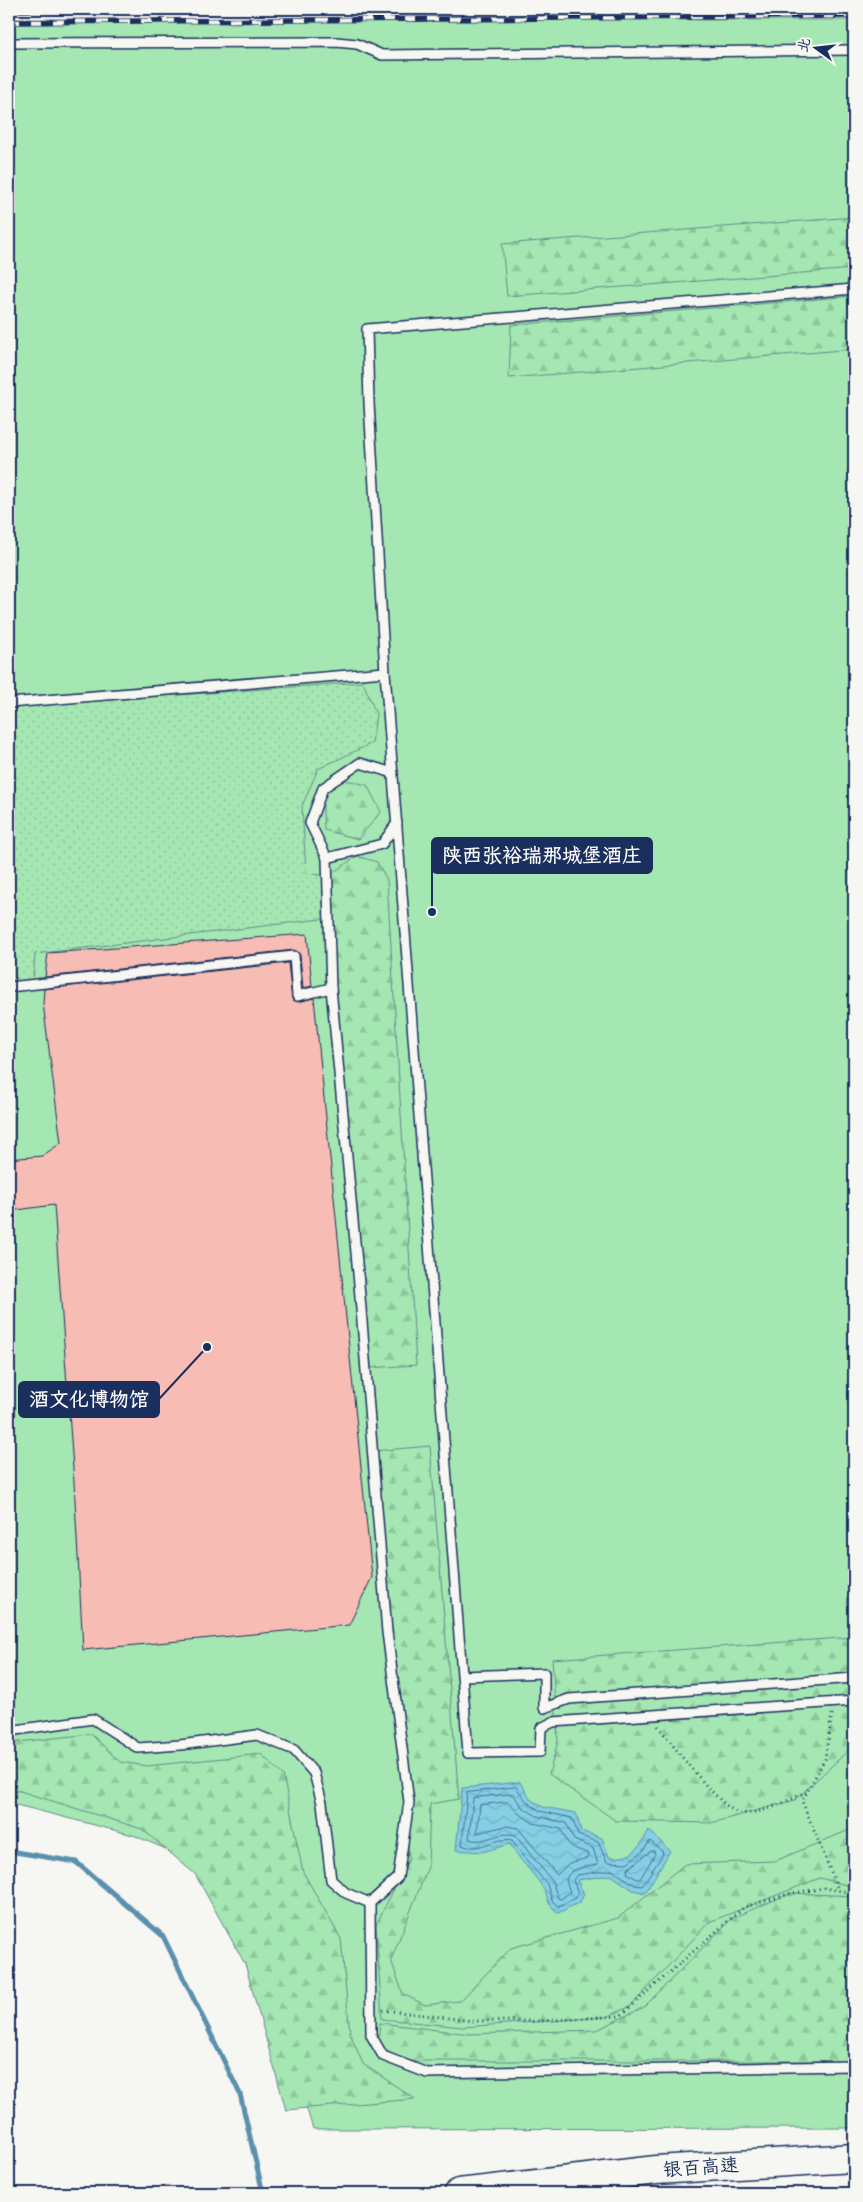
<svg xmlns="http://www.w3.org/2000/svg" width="863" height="2202" viewBox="0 0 863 2202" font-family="Itim,'LXGW WenKai TC',sans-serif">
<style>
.green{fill:#a4e7b2;stroke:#608b88}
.forest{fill:url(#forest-firs);stroke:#608b88}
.garden{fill:url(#garden-dots);stroke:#608b88}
.water{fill:url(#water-waves);stroke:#5a8fae}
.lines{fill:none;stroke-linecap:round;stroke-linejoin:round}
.shore{stroke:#456f94;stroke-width:1}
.stream{stroke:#5a8fae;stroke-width:5}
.building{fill:#f7bcb4;stroke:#1b2f5e}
.service-casing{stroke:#1b2f5e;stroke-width:12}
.motorway-casing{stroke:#1b2f5e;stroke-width:31}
.path{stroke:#1b2f5e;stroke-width:3;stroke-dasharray:1 4;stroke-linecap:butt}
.service{stroke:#f6f6f2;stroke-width:9}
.motorway{stroke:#f6f6f2;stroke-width:28}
.rail-casing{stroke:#1b2f5e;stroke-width:5.5}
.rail{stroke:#f6f6f2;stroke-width:4;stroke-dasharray:11;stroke-linecap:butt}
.labels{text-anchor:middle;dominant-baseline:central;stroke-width:5;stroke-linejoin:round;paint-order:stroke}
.street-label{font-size:19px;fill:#1b2f5e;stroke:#f6f6f2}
.leader{fill:none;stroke:#1b2f5e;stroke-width:2}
.callout-dot{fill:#1b2f5e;stroke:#f6f6f2;stroke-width:2}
.callout{fill:#1b2f5e;stroke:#1b2f5e;stroke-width:2}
.callout-label{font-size:20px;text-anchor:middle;font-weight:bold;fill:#fff}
</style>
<defs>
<pattern id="forest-firs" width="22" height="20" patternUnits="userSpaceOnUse" patternTransform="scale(1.25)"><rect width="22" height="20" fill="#a4e7b2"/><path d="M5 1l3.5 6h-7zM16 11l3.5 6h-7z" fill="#8dc69c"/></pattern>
<pattern id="garden-dots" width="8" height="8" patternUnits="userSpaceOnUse" patternTransform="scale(1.25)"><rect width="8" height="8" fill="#a4e7b2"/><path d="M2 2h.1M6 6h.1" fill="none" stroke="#8dc69c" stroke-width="1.8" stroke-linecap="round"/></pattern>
<pattern id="water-waves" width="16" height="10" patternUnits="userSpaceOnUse" patternTransform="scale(1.25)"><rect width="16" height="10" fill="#84cfe4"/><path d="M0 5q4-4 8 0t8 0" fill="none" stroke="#71b2c6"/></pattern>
</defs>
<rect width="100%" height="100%" fill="#f6f6f2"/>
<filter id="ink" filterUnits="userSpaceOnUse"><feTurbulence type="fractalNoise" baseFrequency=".02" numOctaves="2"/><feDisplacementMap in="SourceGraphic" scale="10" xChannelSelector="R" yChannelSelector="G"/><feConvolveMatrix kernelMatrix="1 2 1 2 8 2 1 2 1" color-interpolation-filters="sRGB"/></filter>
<g filter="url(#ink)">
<path class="green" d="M9,19l845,1v2108l-541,1 -30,-97 -89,-171 -61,-26 -124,-32z"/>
<g class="forest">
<path d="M854,217v52l-347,27 -5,-52z"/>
<path d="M854,296v53l-345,29 2,-53z"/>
<path d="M346,780l21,5 14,27 -23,27 -34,-9 -2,-39z"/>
<path d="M357,856l20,6 10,18 29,485 -48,3 -39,-450 -1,-42z"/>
<path d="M430,1446l29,353 -29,5 -2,63 -37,93 12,34 22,11 35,-4 51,-53 107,-30 67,-54 90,-3 79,-33v59l-34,-9 -111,44 -78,84 -24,11 -145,10 -80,-8 -6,-94 33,-66 -36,-408z"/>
<path d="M854,1637v108l-59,55 -84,23 -95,-2 -67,-47 9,-33 -6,-82z"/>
<path d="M91,1734l29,28 27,4 114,-12 22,21 20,97 38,67 9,94 13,31 52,35 -129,11 -41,-146 -50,-90 -53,-45 -122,-38 -11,-1v-47z"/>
<path d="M791,1893l63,3v165h-456l-20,-20 2,-18 90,11 127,-4 47,-23 88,-89z"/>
</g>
<path class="garden" d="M363,682l13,32 -4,29 -54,26 -16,37 4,67 22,3 1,42 -294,36 -2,28 -24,3v-278z"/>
<path class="water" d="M520,1782l10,17 13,8 33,6 5,18 21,7 7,19c24,2 29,-7 40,-27l21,21 -25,42 -12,-3 -22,-15 -34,5 7,14 -4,8 -22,11c-14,-12 -8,-15 -16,-27 -10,-15 -23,-26 -32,-42l-28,8 -26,-2 6,-62z"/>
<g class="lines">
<g class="shore">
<path d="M516,1787l11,15 13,9 32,7 6,17 20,7 9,20 20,1 16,-12 7,-10 12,10 1,3 -21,32 -7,-1 -23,-15 -35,5 -4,5 5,13 -2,5 -18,8 -6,-5 -5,-17 -25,-29 -10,-15c-16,-4 -33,13 -50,5l5,-52z"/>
<path d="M513,1794l9,13 15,9 29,7 8,17 19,8 5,16c-11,5 -28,1 -32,16l4,12 -9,7 -3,-1 -6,-17 -37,-46c-16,-5 -31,10 -46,4l4,-41z"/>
<path d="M509,1802l9,11 15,10 28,6c7,17 9,18 26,24l1,5 -19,5 -12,12 -39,-47 -12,-2 -29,7 3,-28z"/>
<path d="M651,1851h3l1,3 -15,25h-3l-10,-6 1,-4z"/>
</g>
<path class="stream" d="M9,1851l67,11 87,74 77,158 23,99"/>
</g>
<g class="building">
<path d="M307,934l5,52 -9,2 -3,-33 -6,-5 -249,27 3,-24z"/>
<path d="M288,963l4,36 6,3 16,-4 58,579 -23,48 -266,25 -9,-168 -20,-277 -45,6v-52l33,-3 19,-13 -18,-140 1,-14z"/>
</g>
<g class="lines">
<g class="service-casing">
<g id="service">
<path d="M9,43l327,-1 21,2 25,11 472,-5"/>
<path d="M385,672l83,1081 72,-1 1,-24 12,-6 301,-21"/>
<path d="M9,703l376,-31 -16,-269 -2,-74 487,-40"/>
<path d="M327,858l55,-14 15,-21"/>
<path d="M9,987l285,-31 3,40 34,-8 28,296 28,348 22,170 -11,75 -28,26 1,132 12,21 44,17 427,-7"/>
<path d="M331,988l-4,-130 -17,-35 13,-35 37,-25 33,10"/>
<path d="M463,1676l81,-3v35l25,-9 285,-21"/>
<path d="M9,1731l84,-12 45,29 42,-3 77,-10 37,15 20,23 8,30 9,77 15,13 24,10"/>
</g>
</g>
<g class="motorway-casing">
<path id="motorway" d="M459,2193l197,-23 198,-12"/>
</g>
<g class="path">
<path d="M832,1714l-7,45 -23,42 36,88"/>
<path d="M658,1726c13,17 64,85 82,87 23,2 46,-12 66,-21"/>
<path d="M383,2010l90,11h67l80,-5 124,-109 49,-14 31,-5 30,5"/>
</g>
<use href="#service" class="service"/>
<use href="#motorway" class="motorway"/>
<g class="rail-casing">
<g id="rail">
<path d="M9,10l96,-1"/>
<path d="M9,22l845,-6"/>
</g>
</g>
<use href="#rail" class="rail"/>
</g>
</g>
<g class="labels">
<g class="street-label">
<text transform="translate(701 2167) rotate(-4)">银百高速</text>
</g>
</g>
<path class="leader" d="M432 912L432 855M207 1347L159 1399"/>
<g class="callout-dot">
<circle cx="432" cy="912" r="5"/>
<circle cx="207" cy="1347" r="5"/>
</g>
<g class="callout">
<rect x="432" y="838" width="220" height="35" rx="5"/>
<rect x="19" y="1382" width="140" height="35" rx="5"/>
</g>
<g class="callout-label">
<text x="542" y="862">陕西张裕瑞那城堡酒庄</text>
<text x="89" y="1406">酒文化博物馆</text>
</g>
<rect width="863" height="2202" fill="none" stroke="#f6f6f2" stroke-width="30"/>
<rect x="15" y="15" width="833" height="2172" fill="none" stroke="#1b2f5e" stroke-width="2" filter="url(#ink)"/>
<g transform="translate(816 48) rotate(285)" stroke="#f6f6f2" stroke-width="4" paint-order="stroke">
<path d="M0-4L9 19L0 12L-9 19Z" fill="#1b2f5e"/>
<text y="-8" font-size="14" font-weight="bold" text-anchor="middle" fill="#1b2f5e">北</text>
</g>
</svg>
